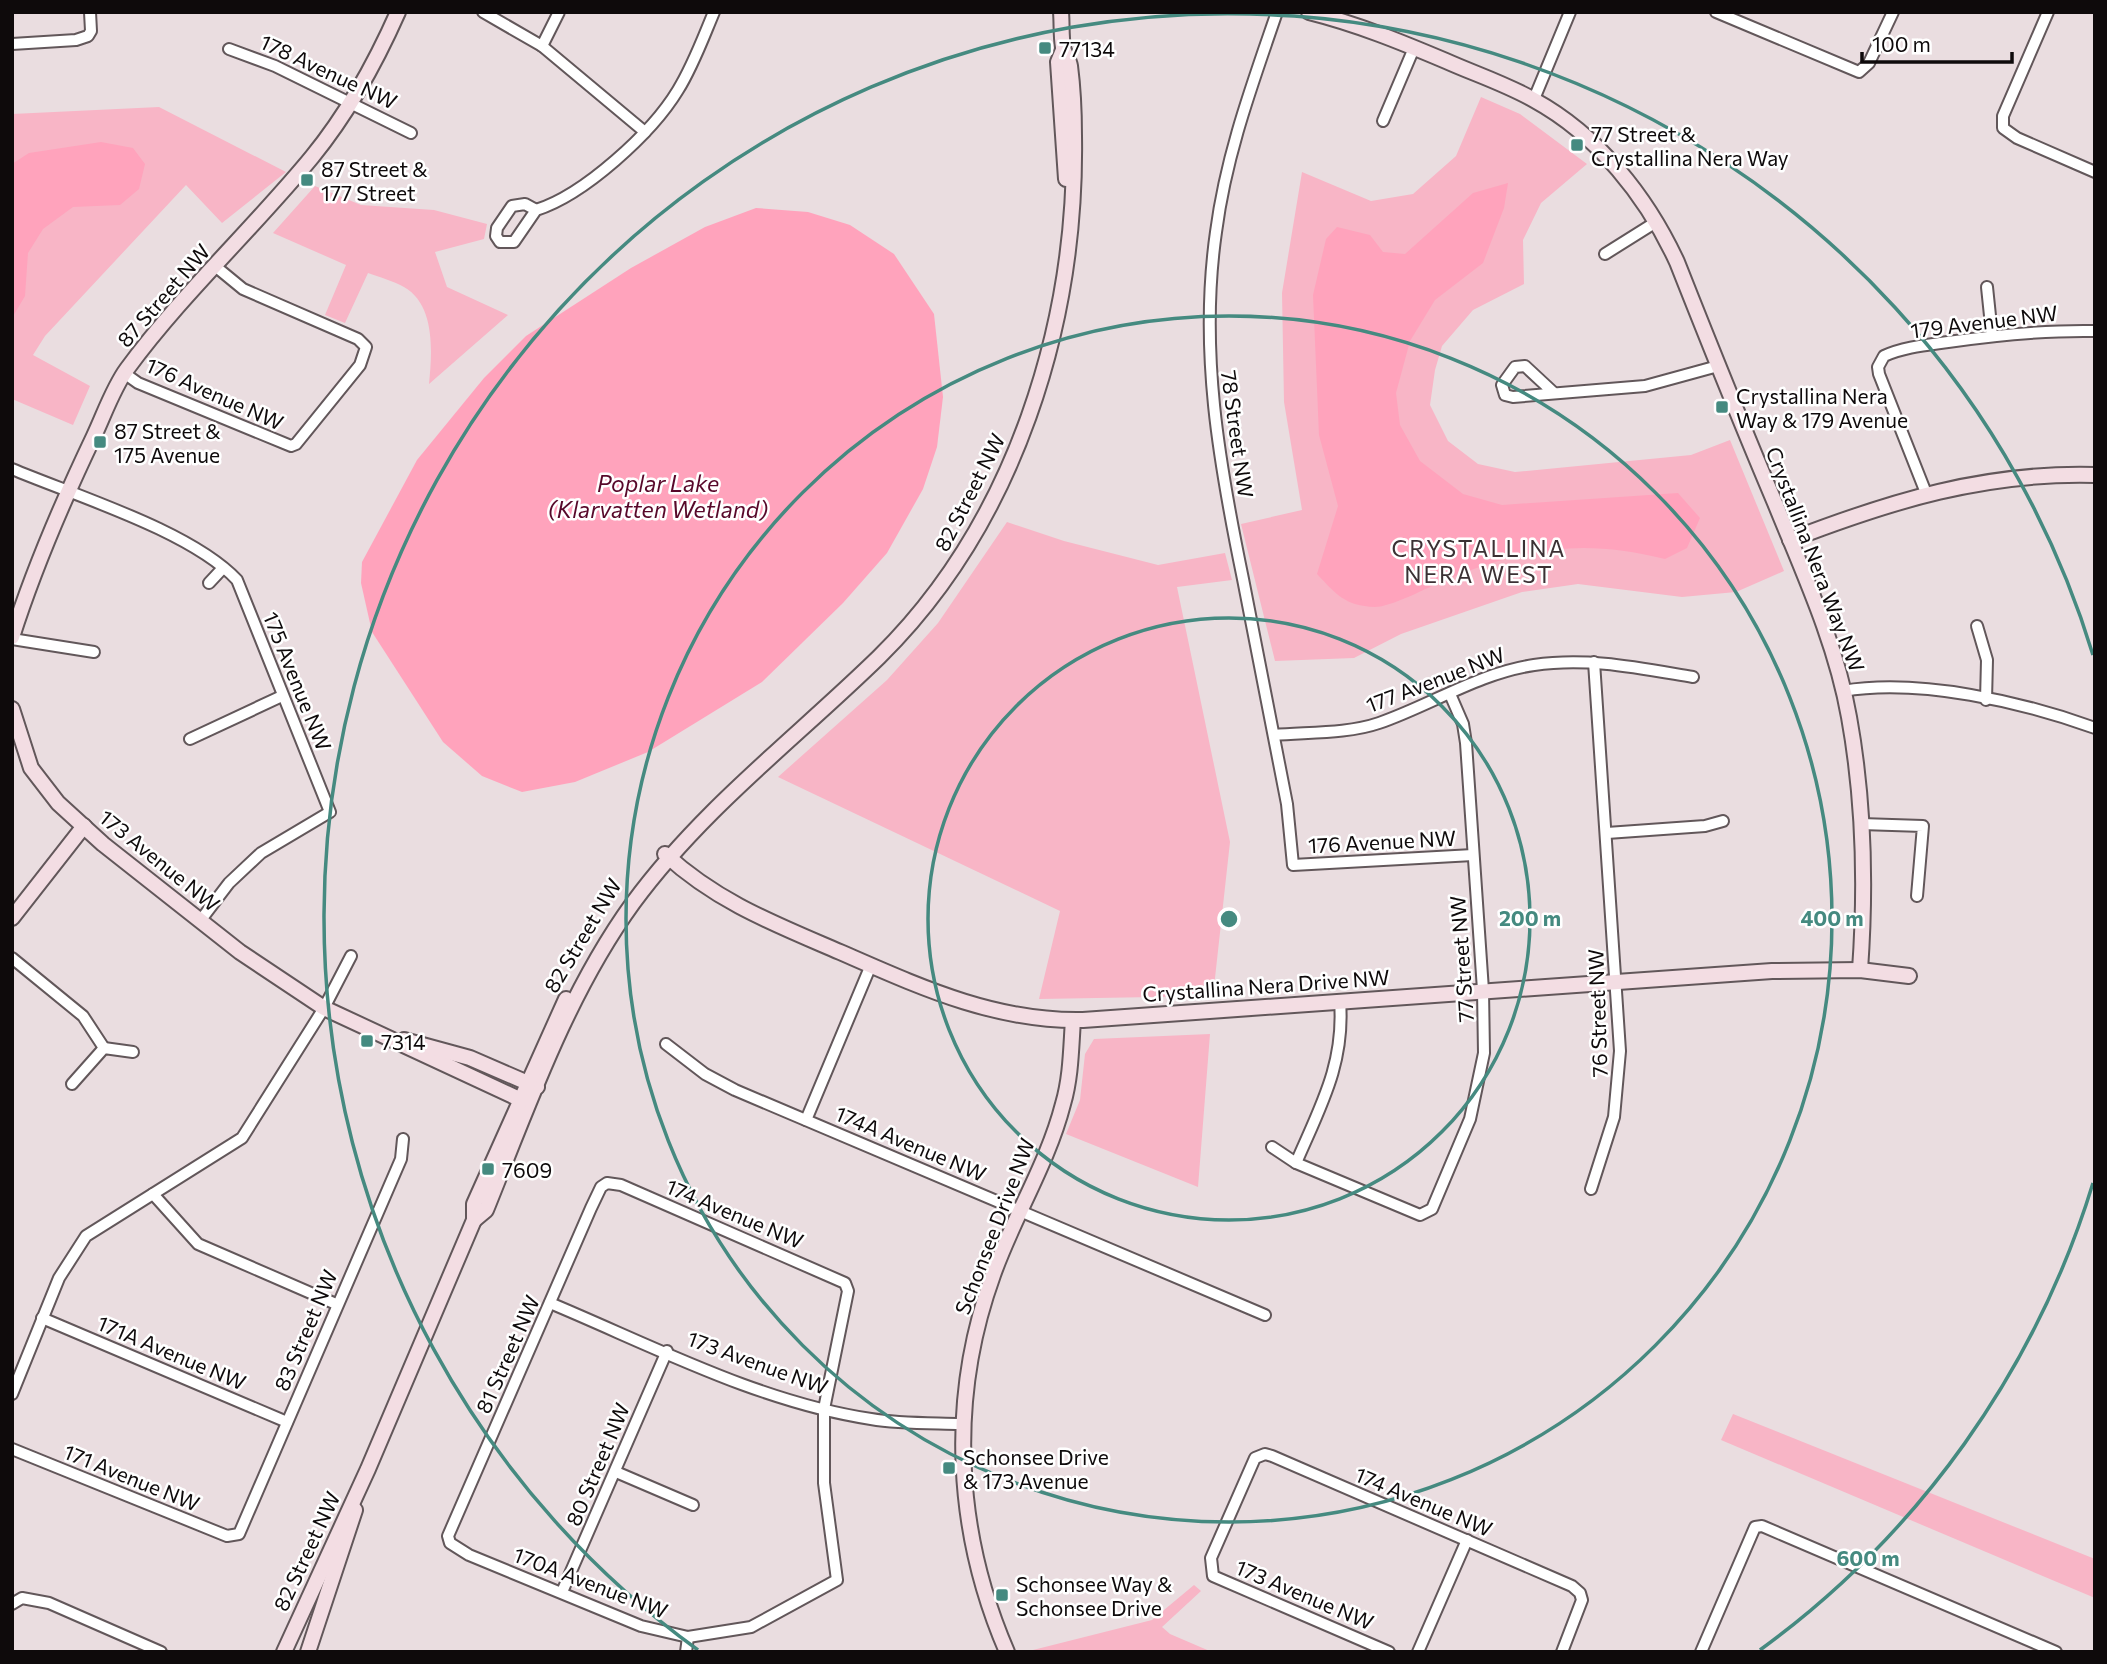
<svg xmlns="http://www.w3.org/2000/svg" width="2107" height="1664" viewBox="0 0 2107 1664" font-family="Commissioner,sans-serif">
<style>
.green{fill:#f8b5c6}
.water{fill:#ffa3bc}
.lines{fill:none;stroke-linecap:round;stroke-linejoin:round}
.street-casing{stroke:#62575a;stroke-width:14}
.secondary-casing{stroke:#62575a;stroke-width:18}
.street{stroke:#fff;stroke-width:10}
.secondary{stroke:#f3dde3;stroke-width:14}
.ring{fill:none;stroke:#458a80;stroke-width:3.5}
.poi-dot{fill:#458a80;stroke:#fff;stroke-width:2.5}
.labels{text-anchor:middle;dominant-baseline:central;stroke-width:5;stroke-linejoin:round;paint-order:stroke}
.poi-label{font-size:21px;fill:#0e0a0b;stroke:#fff;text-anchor:start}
.street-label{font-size:21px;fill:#0e0a0b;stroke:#fff}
.water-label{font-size:23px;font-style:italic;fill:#58082a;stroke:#fff}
.neighbourhood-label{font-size:23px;letter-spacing:2px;fill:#3b3134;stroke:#fff}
.centre{fill:#458a80;stroke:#fff;stroke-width:3.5}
.ring-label{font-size:21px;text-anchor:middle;font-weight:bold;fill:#458a80;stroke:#fff;stroke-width:5;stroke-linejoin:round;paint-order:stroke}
</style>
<rect width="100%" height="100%" fill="#eadde0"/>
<g class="green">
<path d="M1481,97l39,17 67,50 -46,39 -18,37 1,44 -51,26 -31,36 -7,24 -5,35 18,36 30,23 37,8 176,-17 39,-15 54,131 -48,21 -54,5 -104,-13 -56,8 -121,42 -47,24 -79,3 -34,-137 61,-14 -18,-108 -2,-109 20,-121 69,29 42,-7 43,-38z"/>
<path d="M159,107l127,65 -64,51 -36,-38 -141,151 -12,19 57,31 -17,39 -61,-26v-285z"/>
<path d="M315,186l46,19 73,5 53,14 -3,15 -49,13 12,35 61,28 -79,69c3,-30 7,-79 -25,-97 -11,-6 -25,-10 -36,-14l-23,50 -20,-8 21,-50 -73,-32z"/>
<path d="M1007,522l57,19 94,24 67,-12 7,27 -55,7 53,255 -17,154 -174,3 21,-88 -282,-134 109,-97 51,-57z"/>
<path d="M1210,1034l-12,153 -132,-53 14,-34 5,-46 9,-15z"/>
<path d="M1733,1414l362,145v39l-374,-158z"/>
<path d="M1194,1585l7,6 -39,36 8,7 42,18 -183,-1 123,-31z"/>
</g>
<g class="water">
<path d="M101,142l32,6 12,16 -6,25 -19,16 -47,2 -30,22 -15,24 -3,43 -13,22v-154l17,-11z"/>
<path d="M1508,183l-4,25 -21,55 -48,37 -25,41 -14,52 4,32 20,36 43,33 39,11 176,-12 22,25 -13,30 -22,11c-83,-21 -141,-11 -220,21 -16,7 -54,27 -70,27 -30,-1 -39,-13 -58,-33l21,-68 -19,-71 -6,-140 13,-56 11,-12 33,8 13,17 22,2 68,-61z"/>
<path d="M756,208l52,4 42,13 44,29 40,60 9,83 -6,50 -14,42 -36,64 -44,50 -81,79 -114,70 -73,30 -53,10 -40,-16 -39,-34 -71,-110 -11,-49 1,-21 55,-102 67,-82 42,-42 105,-68 74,-41z"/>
</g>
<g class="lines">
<g class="street-casing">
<g id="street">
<path d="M483,12l59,34 103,86"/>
<path d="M1277,12c-25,73 -51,143 -61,220 -17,118 3,231 27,347 14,75 29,150 44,225l6,61 180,-10"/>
<path d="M1716,12l143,60 10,-9 24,-51"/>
<path d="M2048,12l-45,104v12l14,10 78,34"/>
<path d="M12,44l64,-4 12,-4 3,-5 -1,-19"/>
<path d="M542,46l17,-34"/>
<path d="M229,49l46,17 136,67"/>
<path d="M1534,99l36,-87"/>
<path d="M1383,121l31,-73"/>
<path d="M536,210l-22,32h-14l-4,-6 1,-8 15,-22 13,-2 11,6c48,-15 116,-77 142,-120 15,-24 25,-52 36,-78"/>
<path d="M1605,254l51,-32"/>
<path d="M1987,287l5,48"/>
<path d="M124,373l14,10 153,63 5,-2 64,-79 6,-18 -8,-8 -115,-50 -28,-23"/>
<path d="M1554,393l-29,-27 -10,1 -13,18 3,10 8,2 132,-11 73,-20"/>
<path d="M12,469c64,27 179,62 225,111l93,232 -69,41 -32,30 -29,38"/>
<path d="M1926,493l-47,-119 -1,-7 6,-11c20,-9 43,-11 64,-14 49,-7 97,-12 147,-11"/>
<path d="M209,583l14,-15"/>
<path d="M1977,626l10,34 -1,40"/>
<path d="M12,639l82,13"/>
<path d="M1843,691c76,-13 180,11 252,37"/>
<path d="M1274,735c34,-3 73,-1 105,-12 52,-18 100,-50 155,-58 54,-8 105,3 159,12"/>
<path d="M190,739l92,-43"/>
<path d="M1861,824l62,2 -6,70"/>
<path d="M1607,833l98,-7 18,-5"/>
<path d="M12,958l71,58 21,32"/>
<path d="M666,1044l39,30 30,16 530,225"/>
<path d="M72,1084l32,-36 29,4"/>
<path d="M806,1120l65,-155"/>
<path d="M1272,1147l24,16 124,52 12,-6 38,-90 14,-66 -1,-63 -17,-247 -3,-19 -13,-30"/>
<path d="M1296,1163c24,-56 49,-99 44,-162"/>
<path d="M607,1183l14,2 224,98 3,8 -24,118v74l13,97 -86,47 -63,10 -47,-11 -172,-71 -19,-12 -2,-7 143,-328 10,-21z"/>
<path d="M1591,1189l23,-72 6,-66 -26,-389"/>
<path d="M153,1194l45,50 138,60"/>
<path d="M550,1303c103,43 209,99 321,116 29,5 61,4 90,5"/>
<path d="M42,1318l245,104"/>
<path d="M12,1394l47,-116 27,-42 156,-98 82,-130 27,-52"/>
<path d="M12,1449l215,87 12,-2 162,-375 2,-20"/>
<path d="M616,1472l77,33"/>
<path d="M562,1592l105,-241"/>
<path d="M12,1604l10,-6 27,5 112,49"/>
<path d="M686,1652l2,-15"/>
<path d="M1389,1652l-176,-76 -2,-18 44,-100 10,-4 7,2 300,130 8,7 2,7 -20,52"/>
<path d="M1418,1652l49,-112"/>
<path d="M1701,1652l54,-125 7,-1 294,126"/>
</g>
</g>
<g class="secondary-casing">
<g id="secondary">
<path d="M1309,12c48,12 92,30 137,49 29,13 60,23 88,39 64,35 113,97 143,162 32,81 64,161 98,241 28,69 61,140 74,214 15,83 17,169 11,253"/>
<path d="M1063,50l-5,12 8,117"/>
<path d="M1790,540c101,-39 195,-68 305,-65"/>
<path d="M12,637c22,-69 51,-136 82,-201 10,-21 19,-48 33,-67 55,-75 125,-139 185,-212 36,-44 63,-93 86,-145"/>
<path d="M12,709l19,59 27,35 45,41 137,108 84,56 204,95"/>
<path d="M665,854c52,48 110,70 175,98 78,34 155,70 243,68l689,-49 88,-1 49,6"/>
<path d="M12,918l72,-92"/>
<path d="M404,1040l66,18 67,29"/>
<path d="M474,1220l12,-10c42,-104 81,-216 147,-307 69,-94 163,-165 246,-246 136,-134 198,-333 195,-521 0,-23 -1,-47 -4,-70 -1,-7 -6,-12 -7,-19 -2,-11 -1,-23 -2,-35"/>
<path d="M284,1652l84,-183 106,-249v-16l92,-205"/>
<path d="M308,1652l47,-142"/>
<path d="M1007,1652c-52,-120 -59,-253 -14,-377 20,-57 55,-112 70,-171 8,-27 8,-56 10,-84"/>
</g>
</g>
<use href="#street" class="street"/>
<use href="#secondary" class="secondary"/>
</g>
<g class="ring">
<circle cx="1229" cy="919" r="301"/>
<circle cx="1229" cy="919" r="603"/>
<path d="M2093 1183A904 904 0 0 1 1760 1650M698 1650A904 904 0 1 1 2093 655"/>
</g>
<g class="poi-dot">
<rect x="1038" y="41" width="14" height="14" rx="3.5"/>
<rect x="1570" y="138" width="14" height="14" rx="3.5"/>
<rect x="300" y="173" width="14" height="14" rx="3.5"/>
<rect x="1715" y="400" width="14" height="14" rx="3.5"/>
<rect x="93" y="435" width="14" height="14" rx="3.5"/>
<rect x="360" y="1034" width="14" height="14" rx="3.5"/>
<rect x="481" y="1162" width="14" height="14" rx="3.5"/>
<rect x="942" y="1461" width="14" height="14" rx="3.5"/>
<rect x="995" y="1588" width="14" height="14" rx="3.5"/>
</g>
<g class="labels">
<g class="poi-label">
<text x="1059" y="48">77134</text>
<text x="1591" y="133">77 Street &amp;<tspan x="1591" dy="24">Crystallina Nera Way</tspan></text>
<text x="321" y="168">87 Street &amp;<tspan x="321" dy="24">177 Street</tspan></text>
<text x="1736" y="395">Crystallina Nera<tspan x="1736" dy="24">Way &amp; 179 Avenue</tspan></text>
<text x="114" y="430">87 Street &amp;<tspan x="114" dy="24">175 Avenue</tspan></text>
<text x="381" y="1041">7314</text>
<text x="502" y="1169">7609</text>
<text x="963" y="1456">Schonsee Drive<tspan x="963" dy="24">&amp; 173 Avenue</tspan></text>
<text x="1016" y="1583">Schonsee Way &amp;<tspan x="1016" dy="24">Schonsee Drive</tspan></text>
</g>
<g class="street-label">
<text transform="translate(329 71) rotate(25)">178 Avenue NW</text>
<text transform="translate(163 295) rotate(-49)">87 Street NW</text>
<text transform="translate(1984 321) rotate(-7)">179 Avenue NW</text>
<text transform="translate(215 393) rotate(24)">176 Avenue NW</text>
<text transform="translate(1238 434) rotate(82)">78 Street NW</text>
<text transform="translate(969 492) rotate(-63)">82 Street NW</text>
<text transform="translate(1816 559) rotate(69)">Crystallina Nera Way NW</text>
<text transform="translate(1435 679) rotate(-21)">177 Avenue NW</text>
<text transform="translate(298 681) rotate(68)">175 Avenue NW</text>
<text transform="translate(1382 841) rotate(-3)">176 Avenue NW</text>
<text transform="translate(160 860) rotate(39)">173 Avenue NW</text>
<text transform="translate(582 935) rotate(-59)">82 Street NW</text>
<text transform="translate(1461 959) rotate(-94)">77 Street NW</text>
<text transform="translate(1266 985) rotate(-4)">Crystallina Nera Drive NW</text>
<text transform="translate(1597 1013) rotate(-92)">76 Street NW</text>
<text transform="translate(911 1143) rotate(23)">174A Avenue NW</text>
<text transform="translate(735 1213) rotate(23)">174 Avenue NW</text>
<text transform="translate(994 1226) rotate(-69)">Schonsee Drive NW</text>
<text transform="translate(305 1330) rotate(-67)">83 Street NW</text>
<text transform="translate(172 1352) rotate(23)">171A Avenue NW</text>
<text transform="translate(507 1354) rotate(-66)">81 Street NW</text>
<text transform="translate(758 1362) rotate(20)">173 Avenue NW</text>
<text transform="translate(597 1464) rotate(-67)">80 Street NW</text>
<text transform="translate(132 1477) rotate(22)">171 Avenue NW</text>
<text transform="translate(1424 1501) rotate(23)">174 Avenue NW</text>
<text transform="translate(306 1551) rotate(-65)">82 Street NW</text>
<text transform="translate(591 1582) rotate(21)">170A Avenue NW</text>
<text transform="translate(1305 1594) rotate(23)">173 Avenue NW</text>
</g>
<g class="water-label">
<text x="658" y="483">Poplar Lake<tspan x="658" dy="26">(Klarvatten Wetland)</tspan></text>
</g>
<g class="neighbourhood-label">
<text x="1479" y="548">CRYSTALLINA<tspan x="1479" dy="26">NERA WEST</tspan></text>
</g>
</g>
<circle cx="1229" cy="919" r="10" class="centre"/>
<g class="ring-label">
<text x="1530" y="926">200 m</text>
<text x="1832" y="926">400 m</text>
<text x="1868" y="1566">600 m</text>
</g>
<rect width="2107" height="1664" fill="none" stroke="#0e0a0b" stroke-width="28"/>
<path d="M1862 52v10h150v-10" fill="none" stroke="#0e0a0b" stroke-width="3.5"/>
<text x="1872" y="52" font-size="21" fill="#0e0a0b" stroke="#ffffff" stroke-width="5" paint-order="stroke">100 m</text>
</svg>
